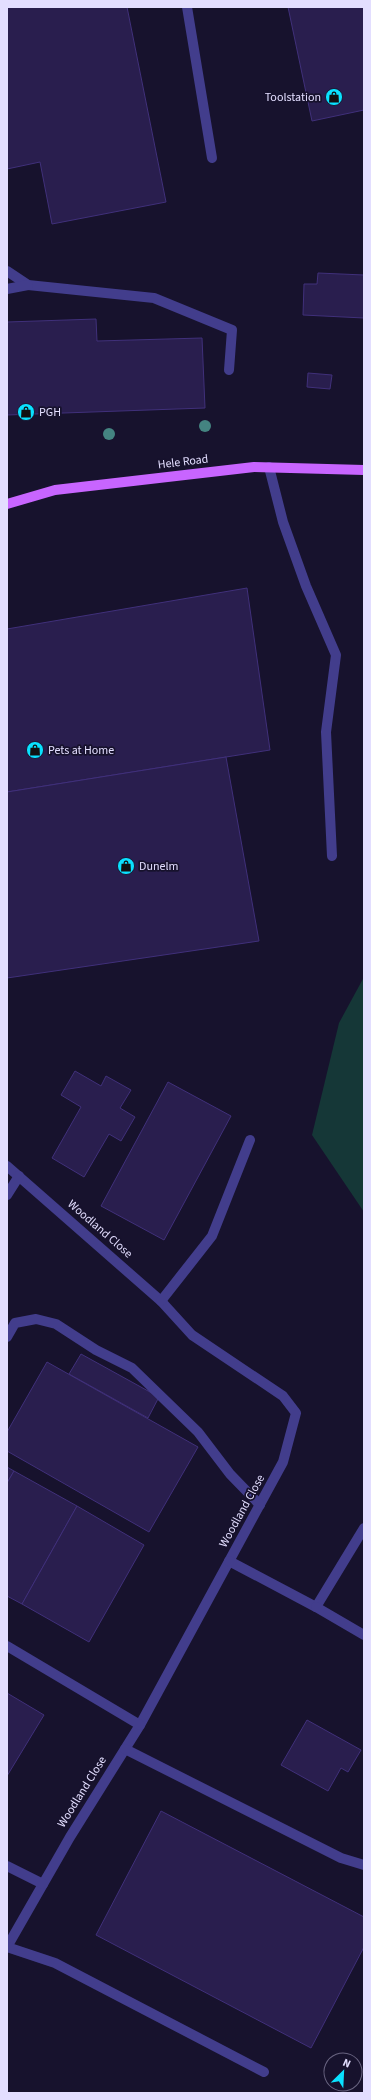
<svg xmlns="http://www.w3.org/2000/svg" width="371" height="2100" viewBox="0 0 371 2100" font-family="'Source Sans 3',sans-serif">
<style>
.green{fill:#153737}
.building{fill:#291e4e;stroke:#40307a}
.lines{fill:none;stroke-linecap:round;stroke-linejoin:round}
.minor{stroke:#423d8c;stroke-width:10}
.major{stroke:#c865ff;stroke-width:10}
.tree{fill:#448481}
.labels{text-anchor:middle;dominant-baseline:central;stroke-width:3.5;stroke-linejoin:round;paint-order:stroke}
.poi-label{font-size:12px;fill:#e3deff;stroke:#17122d;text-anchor:start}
.street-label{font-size:12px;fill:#e3deff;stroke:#17122d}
</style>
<rect width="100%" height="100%" fill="#17122d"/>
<path class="green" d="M364,977v235l-52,-77 27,-112z"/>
<g class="building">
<path d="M7,7h120l39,195 -114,22 -12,-62 -33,7z"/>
<path d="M288,7h76v103l-52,11z"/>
<path d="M318,273l46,2v43l-61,-3 1,-31h13z"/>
<path d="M96,319l1,22 105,-3 3,70 -198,7v-93z"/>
<path d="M308,373l24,2 -2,14 -23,-2z"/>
<path d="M247,588l23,162 -263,42v-163z"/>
<path d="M226,757l33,184 -252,37v-186z"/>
<path d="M75,1071l26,15 5,-10 25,14 -11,18 15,9 -14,24 -12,-7 -25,43 -32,-19 29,-51 -20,-12z"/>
<path d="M168,1082l63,34 -67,124 -63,-34z"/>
<path d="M81,1354l78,43 -11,21 -79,-44z"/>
<path d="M47,1362l151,85 -49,85 -142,-81v-19z"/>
<path d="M7,1467l7,4 -7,12z"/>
<path d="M14,1471l63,35 -55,98 -15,-8v-113z"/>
<path d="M77,1506l67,39 -55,97 -67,-38z"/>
<path d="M7,1693l37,22 -37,61z"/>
<path d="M307,1720l54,30 -13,22 -7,-4 -13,23 -47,-26z"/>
<path d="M161,1811l203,106v30l-53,101 -215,-113z"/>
</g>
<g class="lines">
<g class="minor">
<path d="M187,7l25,151"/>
<path d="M7,271l21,14 126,13 78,32 -3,40"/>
<path d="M7,289l21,-4"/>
<path d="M269,467l14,55 23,64 30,69 -10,77 6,124"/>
<path d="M7,1166l154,135 31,34 91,61 13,17 -13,49 -143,263 -70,112 -63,110"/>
<path d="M7,1195l12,-19"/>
<path d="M161,1301l51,-65 38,-96"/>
<path d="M7,1337l8,-14 21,-4 20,5 40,26 36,18 66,64 32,42 30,31"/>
<path d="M229,1561l87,46 48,-79"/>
<path d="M316,1607l48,28"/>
<path d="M7,1646l133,79"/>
<path d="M125,1749l216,109 23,7"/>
<path d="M7,1866l36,18"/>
<path d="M7,1947l48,16 209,109"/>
</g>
<path class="major" d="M7,504l48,-14 199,-23 110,3"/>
</g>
<g class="tree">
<circle cx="205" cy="426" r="6"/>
<circle cx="109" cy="434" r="6"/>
</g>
<defs>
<g id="shop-disc" transform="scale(0.9)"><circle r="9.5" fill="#0ae1ff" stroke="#17122d"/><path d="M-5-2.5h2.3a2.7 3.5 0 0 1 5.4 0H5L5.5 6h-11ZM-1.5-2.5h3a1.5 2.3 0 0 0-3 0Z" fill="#111"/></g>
</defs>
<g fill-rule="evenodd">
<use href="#shop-disc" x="334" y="97"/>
<use href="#shop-disc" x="26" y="412"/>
<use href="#shop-disc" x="35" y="750"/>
<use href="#shop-disc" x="126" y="866"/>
</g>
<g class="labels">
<g class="poi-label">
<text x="321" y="97" text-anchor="end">Toolstation</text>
<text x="39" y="412">PGH</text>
<text x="48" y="750">Pets at Home</text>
<text x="139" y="866">Dunelm</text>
</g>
<g class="street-label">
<text transform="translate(183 462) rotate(-7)">Hele Road</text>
<text transform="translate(100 1229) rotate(41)">Woodland Close</text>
<text transform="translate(242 1511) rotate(-61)">Woodland Close</text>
<text transform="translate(82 1792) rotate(-58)">Woodland Close</text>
</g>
</g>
<rect width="371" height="2100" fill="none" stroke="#e3deff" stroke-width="16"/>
<g transform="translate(343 2072) rotate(24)"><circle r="19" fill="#17122d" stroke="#696481"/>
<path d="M0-3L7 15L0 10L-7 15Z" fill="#0ae1ff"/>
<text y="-6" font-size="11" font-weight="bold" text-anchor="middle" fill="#e3deff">N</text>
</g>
</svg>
